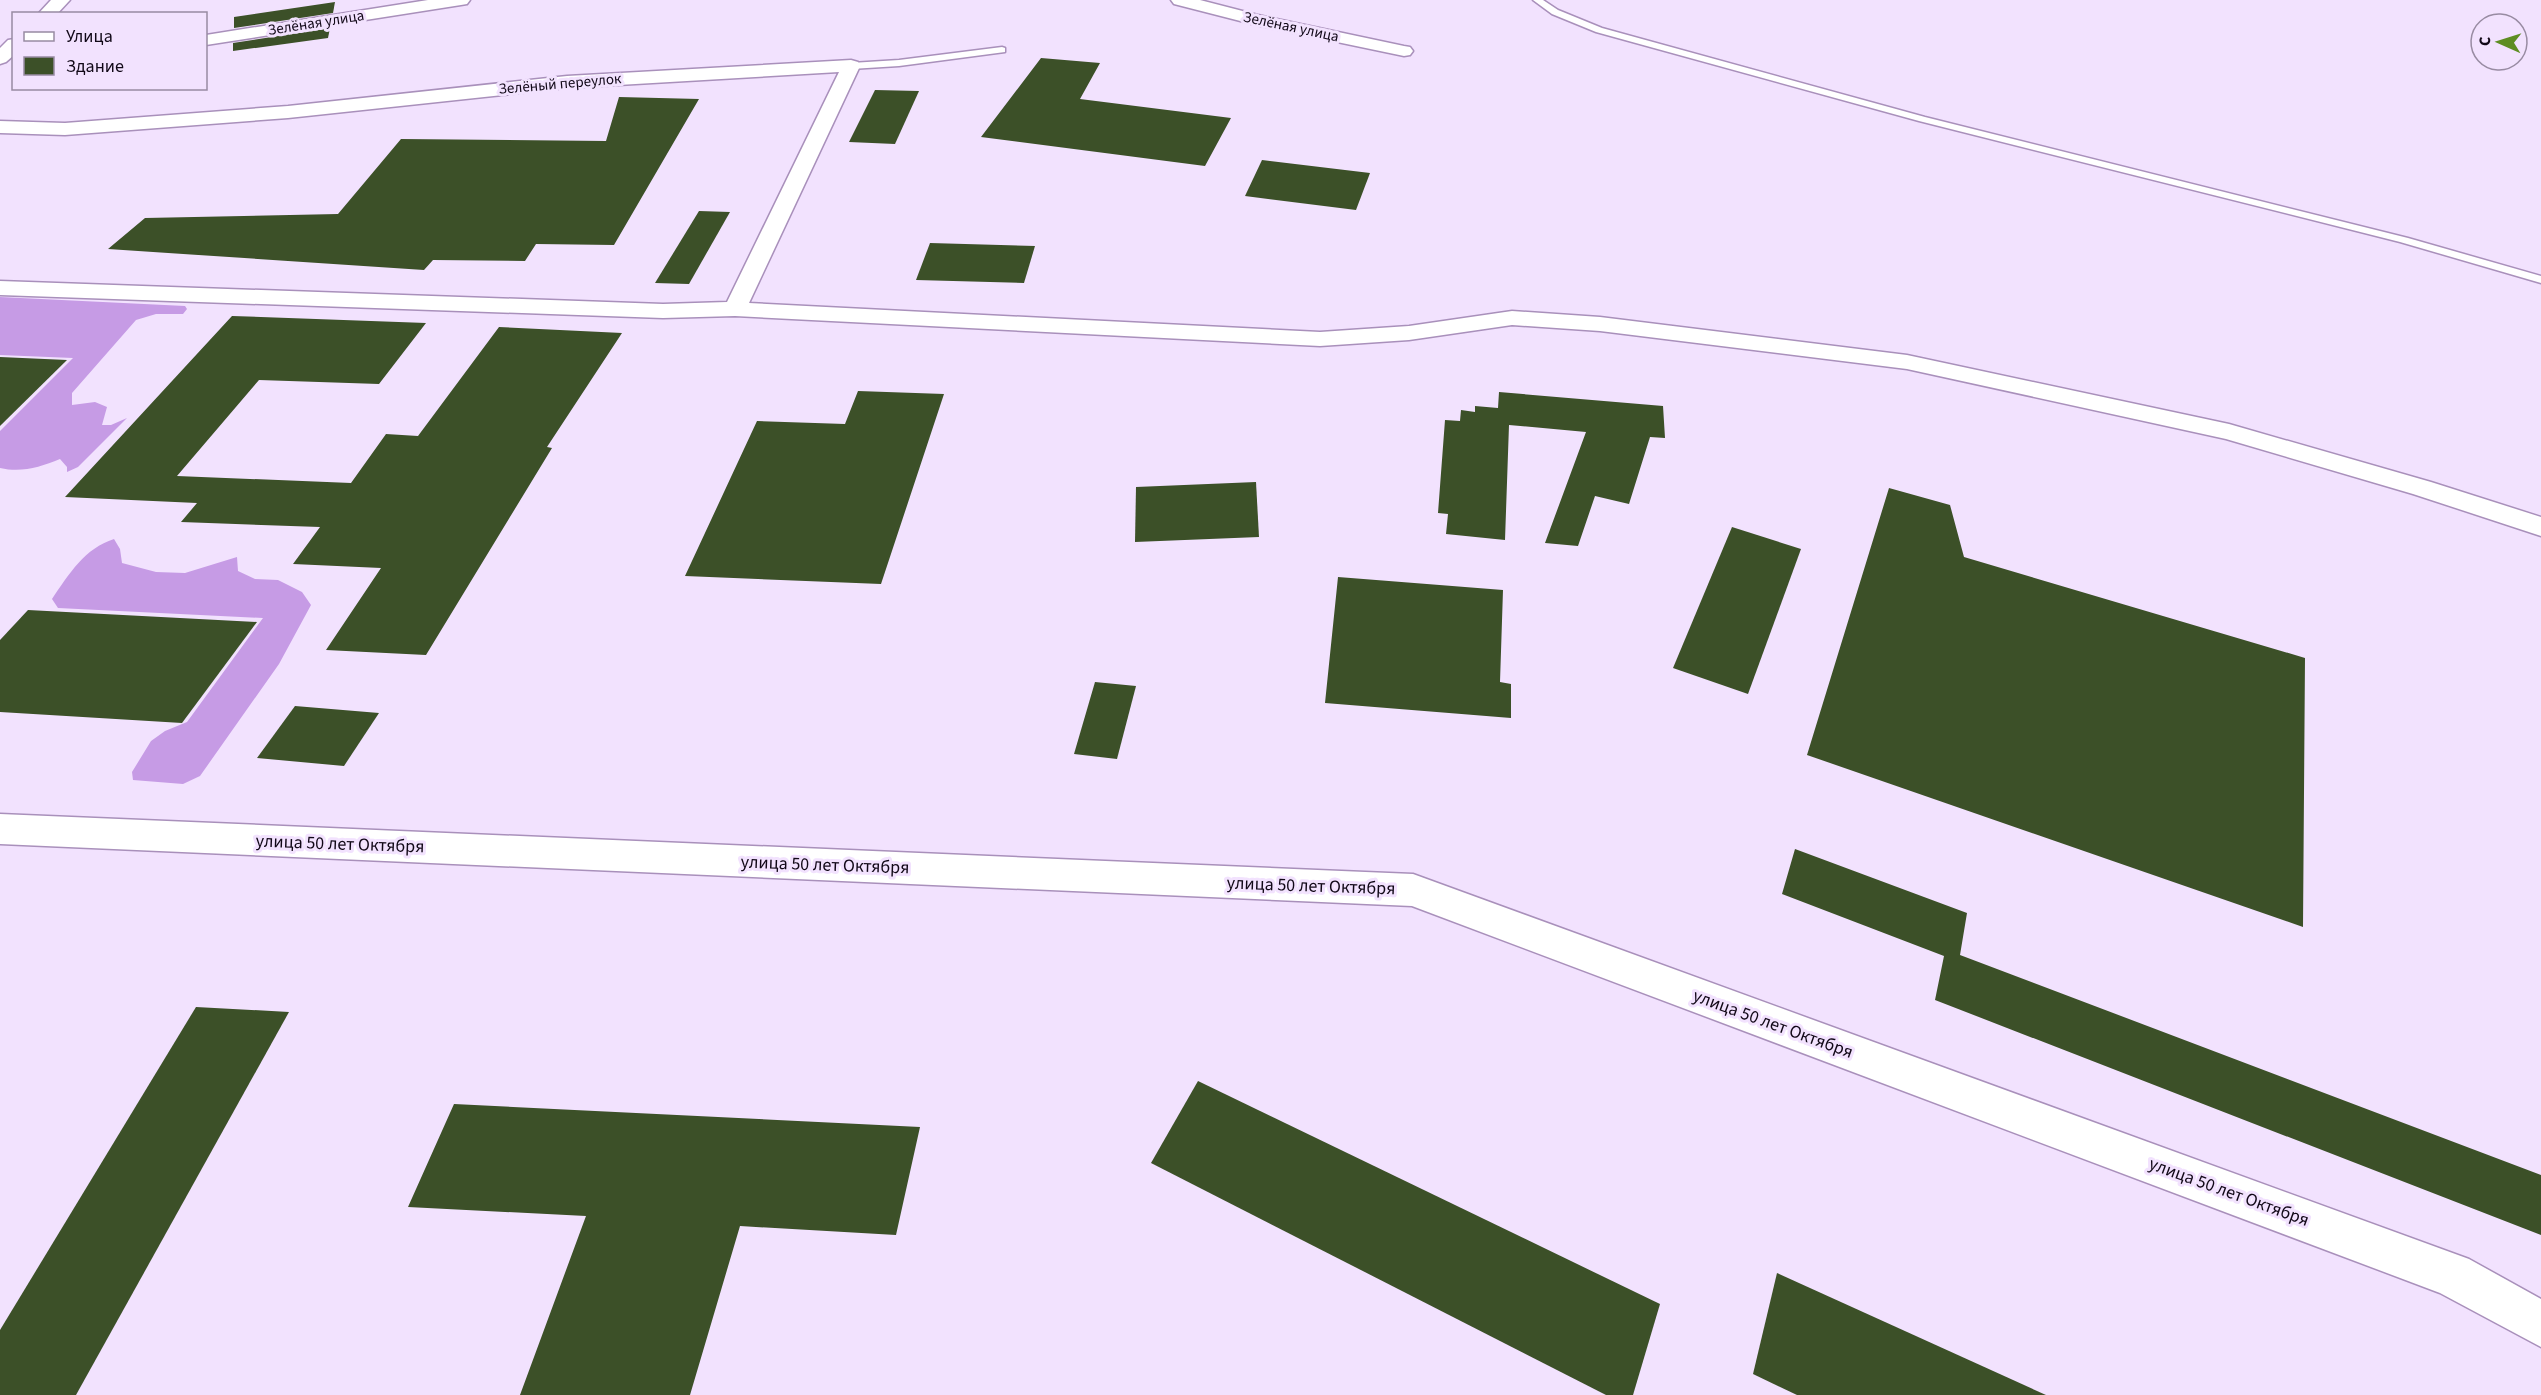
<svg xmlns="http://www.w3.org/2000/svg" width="2541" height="1395" viewBox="0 0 2541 1395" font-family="'Source Sans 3',sans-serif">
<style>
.forest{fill:#c69be5}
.building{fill:#3c5028}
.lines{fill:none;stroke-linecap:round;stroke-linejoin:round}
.service-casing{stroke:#a990bb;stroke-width:3}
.minor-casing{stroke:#a990bb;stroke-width:3}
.tertiary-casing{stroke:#a990bb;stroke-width:3}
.service{fill:#fff;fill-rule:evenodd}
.minor{fill:#fff;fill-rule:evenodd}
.tertiary{fill:#fff;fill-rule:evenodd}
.labels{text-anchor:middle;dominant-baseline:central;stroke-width:6;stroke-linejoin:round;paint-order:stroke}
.far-street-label{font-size:15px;fill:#110817;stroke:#f2e2fe}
.street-label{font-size:18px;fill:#110817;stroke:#f2e2fe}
</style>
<rect width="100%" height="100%" fill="#f2e2fe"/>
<g class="forest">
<path d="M0,297l185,9 2,3 -4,5h-27l-20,6 -64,73v12l23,-3 12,5 -5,18h9l16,-7 -49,49 -11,5v-5l-7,-8c-20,8 -38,14 -60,9v-37l73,-73 -73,-3z"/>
<path d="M114,539l6,10 2,14 34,9 29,1 52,-16 1,14 17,8 23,1 24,12 9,13 -32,59 -79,112 -17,8 -50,-4 -1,-8 19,-31 14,-10 22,-9 76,-104 -205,-10 -6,-9c17,-25 33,-51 62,-60z"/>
</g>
<g class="building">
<path d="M335,2l-2,11 -99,15v-11z"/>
<path d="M330,28l-2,10 -95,13v-8z"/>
<path d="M1041,58l59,5 -20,36 151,19 -26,48 -224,-29z"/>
<path d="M875,90l44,1 -24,53 -46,-2z"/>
<path d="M619,97l80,2 -85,146 -78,-1 -11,17 -92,-1 -9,10 -316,-21 37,-31 193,-4 63,-75 205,2z"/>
<path d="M1262,160l108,13 -14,37 -111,-14z"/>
<path d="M699,211l31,1 -41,72 -34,-1z"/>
<path d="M930,243l105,3 -11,37 -108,-3z"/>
<path d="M232,316l194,7 -47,61 -120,-4 -82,96 174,7 35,-49 32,2 81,-109 123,6 -75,114 5,1 -126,207 -100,-5 55,-82 -88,-4 27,-37 -139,-5 16,-19 -132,-6z"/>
<path d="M0,357l67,3 -67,66z"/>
<path d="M858,391l86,3 -63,190 -196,-8 72,-155 88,3z"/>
<path d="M1499,392l164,14 2,32 -15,-1 -21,67 -34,-8 -17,50 -33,-3 41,-111 -77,-7 -4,115 -59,-6 2,-20 -10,-1 7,-93 15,1 1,-11 14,2v-6l23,2z"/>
<path d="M1256,482l3,55 -124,5 1,-55z"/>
<path d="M1889,488l61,17 14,52 341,101 -2,269 -496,-172z"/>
<path d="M1732,527l69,22 -53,145 -75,-26z"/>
<path d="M1338,577l165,13 -3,92 11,2v34l-186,-15z"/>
<path d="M28,610l229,12 -75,101 -182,-11v-72z"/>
<path d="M1095,682l41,4 -19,73 -43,-5z"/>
<path d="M295,706l84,7 -35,53 -87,-8z"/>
<path d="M1795,849l172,64 -7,42 581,220v60l-606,-235 9,-44 -162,-62z"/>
<path d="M196,1007l93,5 -213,383h-76v-65z"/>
<path d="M1198,1081l462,223 -27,91h-27l-455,-232z"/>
<path d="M454,1104l466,23 -24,108 -156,-9 -50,169h-170l66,-179 -178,-9z"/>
<path d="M1777,1273l269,122h-249l-44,-21z"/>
</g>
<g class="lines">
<g class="service-casing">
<g id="service">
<path d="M1533,0h10l15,10 44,18 323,89 483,121 133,38v7l-141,-41 -481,-121 -323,-89 -44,-18z"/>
<path d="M1002,47l3,1v4l-106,14 -48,3 -5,-3 5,-3 48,-3z"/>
</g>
</g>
<g class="minor-casing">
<g id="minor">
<path d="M51,0h19l-13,14h-19z"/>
<path d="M428,0h42l-3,4 -6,1 -255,40v-10z"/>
<path d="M1171,0h29l58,15 146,31 6,1 3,4 -3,4 -6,1 -148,-31 -82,-21z"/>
<path d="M14,39v16l-8,7 -6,2v-16l8,-8z"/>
<path d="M851,60l7,2 2,4 -111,237 571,29 89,-6 103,-15 88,6 307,38 322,69 202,58 110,35v19l-128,-42 -187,-55 -319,-70 -307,-38 -88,-6 -103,15 -89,6 -585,-30 -72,2 -663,-23v-14l663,23 64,-2 112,-230 -272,16 -279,30 -223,17 -65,-2v-12l65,2 223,-17 279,-30z"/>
</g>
</g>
<g class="tertiary-casing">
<path id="tertiary" d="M0,814l1413,60 1056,385 72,40v48l-101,-54 -1028,-387 -1412,-62z"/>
</g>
<use href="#service" class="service"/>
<use href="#minor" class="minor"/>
<use href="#tertiary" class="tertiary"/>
</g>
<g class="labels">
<g class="far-street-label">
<text transform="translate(316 23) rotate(-9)">Зелёная улица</text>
<text transform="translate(1291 27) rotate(12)">Зелёная улица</text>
<text transform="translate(560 84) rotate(-5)">Зелёный переулок</text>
</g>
<g class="street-label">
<text transform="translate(340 844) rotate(2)">улица 50 лет Октября</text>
<text transform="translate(825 865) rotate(2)">улица 50 лет Октября</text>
<text transform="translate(1311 886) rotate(2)">улица 50 лет Октября</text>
<text transform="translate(1773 1024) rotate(20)">улица 50 лет Октября</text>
<text transform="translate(2229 1192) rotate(20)">улица 50 лет Октября</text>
</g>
</g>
<rect x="12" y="12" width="195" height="78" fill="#f2e2fe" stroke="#988ba2" stroke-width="1.5"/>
<rect x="24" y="32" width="30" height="9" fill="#ffffff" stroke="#988ba2" stroke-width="1.5"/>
<text x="66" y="42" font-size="18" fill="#110817">Улица</text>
<rect x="24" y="57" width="30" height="18" fill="#3c5028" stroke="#988ba2" stroke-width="1.5"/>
<text x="66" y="72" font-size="18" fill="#110817">Здание</text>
<g transform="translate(2499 42) rotate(273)"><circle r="28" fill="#f2e2fe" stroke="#988ba2" stroke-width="1.5"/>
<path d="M0-4.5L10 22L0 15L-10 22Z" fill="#5e8d22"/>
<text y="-9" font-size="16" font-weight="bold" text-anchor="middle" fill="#110817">С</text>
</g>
</svg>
